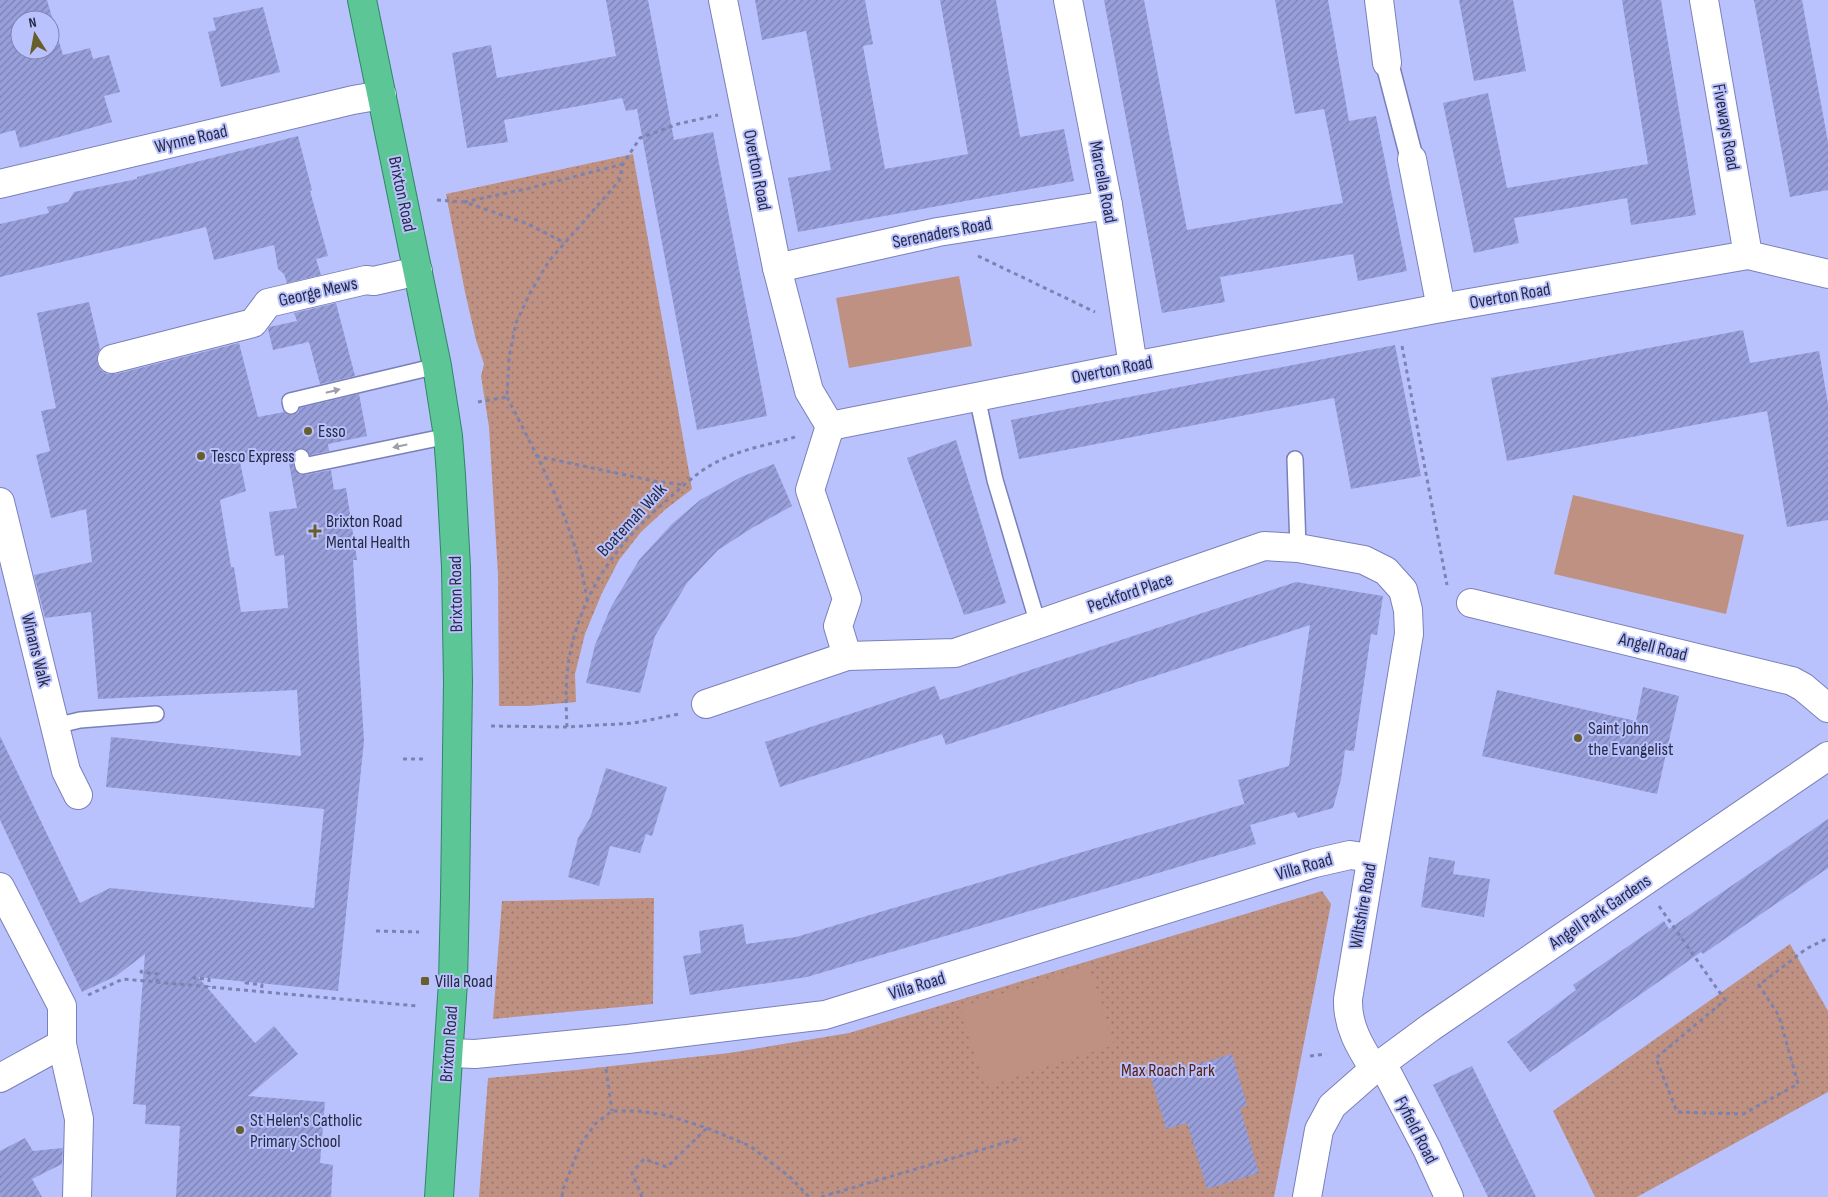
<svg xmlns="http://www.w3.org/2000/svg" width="1828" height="1197" viewBox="0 0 1828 1197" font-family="'Sofia Sans Condensed',sans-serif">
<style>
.green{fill:url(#green-dots)}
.pitch{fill:#be9182}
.building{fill:url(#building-hatch);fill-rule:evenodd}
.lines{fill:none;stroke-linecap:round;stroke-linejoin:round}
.service-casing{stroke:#7a80b8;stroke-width:18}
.pedestrian-casing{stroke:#7a80b8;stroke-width:25}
.minor-casing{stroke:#7a80b8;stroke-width:30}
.trunk-casing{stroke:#2f8667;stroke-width:30}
.path{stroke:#7d83b0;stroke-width:3;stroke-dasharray:4 4;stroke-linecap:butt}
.service{stroke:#fff;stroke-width:15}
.pedestrian{stroke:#fff;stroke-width:22}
.minor{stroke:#fff;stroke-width:28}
.trunk{stroke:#5cc696;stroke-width:28}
.oneway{fill:#9e9faa}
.poi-dot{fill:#685e2b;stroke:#bac2fe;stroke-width:2}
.labels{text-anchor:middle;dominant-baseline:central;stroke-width:4;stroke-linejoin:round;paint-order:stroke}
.street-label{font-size:18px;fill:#272a41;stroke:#bac2fe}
.poi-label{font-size:18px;fill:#272a41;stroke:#bac2fe;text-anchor:start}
.park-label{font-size:18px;fill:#5a210e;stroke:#bac2fe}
</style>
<defs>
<pattern id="green-dots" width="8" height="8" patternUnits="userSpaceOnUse" patternTransform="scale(1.25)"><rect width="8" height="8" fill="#be9182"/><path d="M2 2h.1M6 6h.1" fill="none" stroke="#9a776c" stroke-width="1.8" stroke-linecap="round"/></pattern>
<pattern id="building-hatch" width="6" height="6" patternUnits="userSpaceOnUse" patternTransform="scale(1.25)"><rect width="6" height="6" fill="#989fda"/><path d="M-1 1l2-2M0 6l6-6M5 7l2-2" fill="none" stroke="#7c82b2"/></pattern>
</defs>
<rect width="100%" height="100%" fill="#bac2fe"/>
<g class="green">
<path d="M633,154l59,335 -26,20 -25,23 -22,28 -17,33 -17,41 -10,40 1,28 -48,4h-29l-1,-132 -9,-147 -8,-51 3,-12 -8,-24 -11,-48 -19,-98z"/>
<path d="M1322,891l9,13 -57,293h-795l9,-119 88,-8 153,-17 120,-20z"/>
<path d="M654,898l-1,106 -160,15 9,-118z"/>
<path d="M1790,944l38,67v81l-191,105h-42l-42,-86z"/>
</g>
<g class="pitch">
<path d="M959,276l13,70 -123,22 -13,-70z"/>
<path d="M1573,495l171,40 -18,79 -172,-40z"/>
<path d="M1089,966l25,79 -129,41 -25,-79z"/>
</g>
<g class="building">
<path d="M0,0h47l16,55 27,-7 3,11 16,-4 11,37 -16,4 8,26 -92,26 -5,-18 -15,4zM20,20h30v30h-30z"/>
<path d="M606,0h42l26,140 39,-8 54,284 -70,14 -60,-321 -11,2 -4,-13 -118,22 4,22 -41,6 -15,-95 39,-8 6,33 119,-22z"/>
<path d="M755,0h110l8,44 -10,2 22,123 83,-15 -28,-154h56l24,137 44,-8 10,52 -276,51 -10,-54 43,-8 -16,-90 -9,-49 -44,9z"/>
<path d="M1104,0h40l43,230 156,-27 -19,-94 -29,5 -20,-114h53l21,121 27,-5 31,155 -49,10 -5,-27 -133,23 5,25 -63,11z"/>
<path d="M1459,0h54l13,71 -52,10z"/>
<path d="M1622,0h39l35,215 -65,10 -4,-27 -113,20 5,25 -45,10 -31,-150 45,-10 19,95 141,-24z"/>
<path d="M1754,0h48l26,142v48l-38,7z"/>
<path d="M263,7l17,65 -59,15 -13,-55 8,-2 -3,-12z"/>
<path d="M298,136l14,54 -2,1 18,65 -12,3 5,16 -34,8 -3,-9 -6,-5 -4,-24 -60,15 -8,-33 -206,50v-53l49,-11 -2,-6 21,-5 6,-10 63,-13v-2z"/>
<path d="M89,302l11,47 -3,6v8l4,7 6,4h9l123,-31 19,74 26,-5 4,3h5l5,-2 2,-5 59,-14 8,42 -39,8 1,7 -19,4 -6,-7h-5l-7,6v5l2,9 6,7h5l26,-5 3,20 12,-2 11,72h-4l11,181 -26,250 -140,-14 57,66 19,-17 24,28 -50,42 77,6 -5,61 13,2 -2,32h-155l4,-71 -35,-2 1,-19 -13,-1 12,-150 -29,22 -34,16 -82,-172v-84l80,167 30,-15 204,20 10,-99 -218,-22 5,-50 190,19 -4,-66 -199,9 -7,-87 -46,6 -11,-43 58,-13 -6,-53 -35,9 -15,-63 14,-4 -9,-40 15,-3 -19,-95zM287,452l10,56 -28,4 6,44 9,-1 4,53 -47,4 -7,-45h-3l-11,-67 26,-9 -6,-29z"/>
<path d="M336,303l19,73 -35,8 -11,-42 -36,8 -5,-21 1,-2 28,-6 -3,-8z"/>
<path d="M1743,330l7,33 69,-12 9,53v116l-41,7 -20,-116 -260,50 -16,-83z"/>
<path d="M1395,345l26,131 -70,13 -17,-91 -315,61 -8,-39z"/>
<path d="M956,440l50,163 -42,12 -57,-157z"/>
<path d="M774,464l18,42 -40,22 -34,22 -31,33 -32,53 -15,57 -54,-10 9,-38 16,-38 28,-47 33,-36 28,-24 41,-23z"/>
<path d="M1296,582l87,14 -6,39 -6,-1 -17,117 -9,-1 -4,29 -8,29 -35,10 -3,-6 -45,13 6,19 -449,133 -117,18 -7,-39 18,-3 -2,-22 44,-7 3,20 50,-7 448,-133 4,14 -10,-38 51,-14 21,-141 -364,120 -4,-11 -162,53 -15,-45 170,-56 5,14z"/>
<path d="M1643,687l36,9 -22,98 -175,-38 15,-66 139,31z"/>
<path d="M606,768l61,19 -15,49 -6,-2 -6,19 -30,-7 -11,40 -31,-9 10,-39 12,-20z"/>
<path d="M1828,819v49l-125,86 -2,-2 -171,120 -23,-30 69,-52 -3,-5 91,-64 5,8z"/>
<path d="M1429,857l26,4 -2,13 37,5 -6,38 -63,-10z"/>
<path d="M1232,1054l15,51 -7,3 19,65 -52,16 -20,-66 -21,6 -15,-51z"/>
<path d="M1472,1066l49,100 15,31h-48l-55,-112z"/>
<path d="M25,1138l8,13 30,-3 -1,16 -30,15 10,18h-42v-46z"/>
</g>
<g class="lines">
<g class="service-casing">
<g id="service">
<path d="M977,397l18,83 43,144"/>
<path d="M291,406l-1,-5 147,-35"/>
<path d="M301,457l2,9 145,-30"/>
<path d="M1295,459l3,89"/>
<path d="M55,726l25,-6 76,-6"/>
</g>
</g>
<g class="pedestrian-casing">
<path id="pedestrian" d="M1387,63l25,96"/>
</g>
<g class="minor-casing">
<g id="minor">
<path d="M723,0l54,268 32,123 21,35"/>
<path d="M1068,0l40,205 25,161"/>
<path d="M1379,0l8,63"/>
<path d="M1704,0l44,255"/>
<path d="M1412,159l29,149"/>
<path d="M0,184l353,-84 29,-5"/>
<path d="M777,268l161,-36 170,-27"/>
<path d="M112,359l141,-36 15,-20 98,-23 8,1 44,-10"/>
<path d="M830,426l303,-60 308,-58 307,-53 80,19"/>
<path d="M830,426l-20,64 37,109 -9,27 9,30"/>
<path d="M0,502l66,269 12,24"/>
<path d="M1471,603l321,78 11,6 25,21"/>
<path d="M706,704l141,-48 108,-3 309,-107 34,2 66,12 22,11 17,19 5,20 1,24 -61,365c-1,27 12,48 26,70l-42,37 -13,24 -12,67"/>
<path d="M0,887l62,119v38l-62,34"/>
<path d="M62,1044l17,75 -2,78"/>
<path d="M449,1053l26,1 153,-15 197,-24 490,-152 35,-8 21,3"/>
<path d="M1382,1063l45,86 22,48"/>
<path d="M1374,1069l57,-42 397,-271"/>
</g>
</g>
<g class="trunk-casing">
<path id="trunk" d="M362,0l75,366 11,70 3,39 5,92 2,115 -3,214 -2,86 -14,215"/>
</g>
<g class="path">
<path d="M437,200l27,2 64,22 37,19"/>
<path d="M464,202l62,-13 97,-25"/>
<path d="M978,256l117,56"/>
<path d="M1402,346l45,239"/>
<path d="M507,397c33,65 70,131 80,203"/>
<path d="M478,402l29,-5 2,-39 7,-35 14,-30 19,-32 70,-80 4,-17 17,-26 38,-14 40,-9"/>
<path d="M536,456l118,25 30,4"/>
<path d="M491,726l76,1 67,-4 45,-9"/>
<path d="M567,727c-1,-22 -2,-46 2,-68 12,-67 48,-116 98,-159 18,-16 36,-33 58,-42 22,-10 47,-14 70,-21"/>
<path d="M403,759h21"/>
<path d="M1659,906l66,94 -69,58 21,54 66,2 55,-30 -19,-68 -20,-31 47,-36 22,-11"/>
<path d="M376,931l43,1"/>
<path d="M142,970l-1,2 17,2 -1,8"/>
<path d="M194,976v2l15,1v8"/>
<path d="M246,982v1l16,2 -1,7"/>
<path d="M88,995l35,-16 294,27"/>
<path d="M1310,1056l16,-2"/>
<path d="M606,1069l6,42"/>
<path d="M562,1197l1,-8 18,-45 14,-20 17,-13h26l28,4 41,13 43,18 41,32 18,19"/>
<path d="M642,1197l-10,-24 12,-14 23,8 40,-39"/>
<path d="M821,1197l200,-59"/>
</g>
<use href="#service" class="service"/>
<use href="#pedestrian" class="pedestrian"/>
<use href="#minor" class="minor"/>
<use href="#trunk" class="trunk"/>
</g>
<defs><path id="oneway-solid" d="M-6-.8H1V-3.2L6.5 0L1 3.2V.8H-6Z" transform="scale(1.25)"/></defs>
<g class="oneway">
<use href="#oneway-solid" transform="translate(333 391) rotate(-14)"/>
<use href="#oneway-solid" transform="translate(400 446) rotate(168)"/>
</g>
<g class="poi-dot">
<circle cx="308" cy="431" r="5"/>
<circle cx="201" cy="456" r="5"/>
<path d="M312.5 523.5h5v5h5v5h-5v5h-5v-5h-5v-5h5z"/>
<circle cx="1578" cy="738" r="5"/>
<rect x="420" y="976" width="10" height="10" rx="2.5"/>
<circle cx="240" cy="1130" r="5"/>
</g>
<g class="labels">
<g class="street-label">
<text transform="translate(1726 127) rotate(80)">Fiveways Road</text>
<text transform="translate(191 139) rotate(-13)">Wynne Road</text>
<text transform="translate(757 170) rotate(79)">Overton Road</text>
<text transform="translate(1103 182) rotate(79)">Marcella Road</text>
<text transform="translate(402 194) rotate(78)">Brixton Road</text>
<text transform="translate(942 233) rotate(-11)">Serenaders Road</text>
<text transform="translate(318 292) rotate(-13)">George Mews</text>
<text transform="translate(1510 296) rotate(-10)">Overton Road</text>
<text transform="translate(1112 370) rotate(-11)">Overton Road</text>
<text transform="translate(632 520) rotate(-47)">Boatemah Walk</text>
<text transform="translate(1130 593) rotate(-19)">Peckford Place</text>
<text transform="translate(456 594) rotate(-91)">Brixton Road</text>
<text transform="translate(1653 647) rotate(14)">Angell Road</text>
<text transform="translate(36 650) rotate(76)">Winans Walk</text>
<text transform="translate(1304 867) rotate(-16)">Villa Road</text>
<text transform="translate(1363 906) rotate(-80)">Wiltshire Road</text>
<text transform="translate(1600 912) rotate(-34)">Angell Park Gardens</text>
<text transform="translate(917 986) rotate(-17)">Villa Road</text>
<text transform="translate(449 1044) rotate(-86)">Brixton Road</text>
<text transform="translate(1416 1130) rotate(63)">Fyfield Road</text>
</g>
<g class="poi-label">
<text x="318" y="431">Esso</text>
<text x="211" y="456">Tesco Express</text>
<text x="326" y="521">Brixton Road<tspan x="326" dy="21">Mental Health</tspan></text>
<text x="1588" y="728">Saint John<tspan x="1588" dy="21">the Evangelist</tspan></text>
<text x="435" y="981">Villa Road</text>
<text x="250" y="1120">St Helen's Catholic<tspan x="250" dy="21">Primary School</tspan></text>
</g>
<g class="park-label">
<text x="1168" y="1070">Max Roach Park</text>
</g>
</g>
<g transform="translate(35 35) rotate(349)"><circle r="24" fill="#bac2fe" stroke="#7f85b2"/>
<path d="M0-4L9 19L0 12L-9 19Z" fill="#685e2b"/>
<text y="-8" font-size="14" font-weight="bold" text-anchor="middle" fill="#272a41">N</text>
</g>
</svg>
